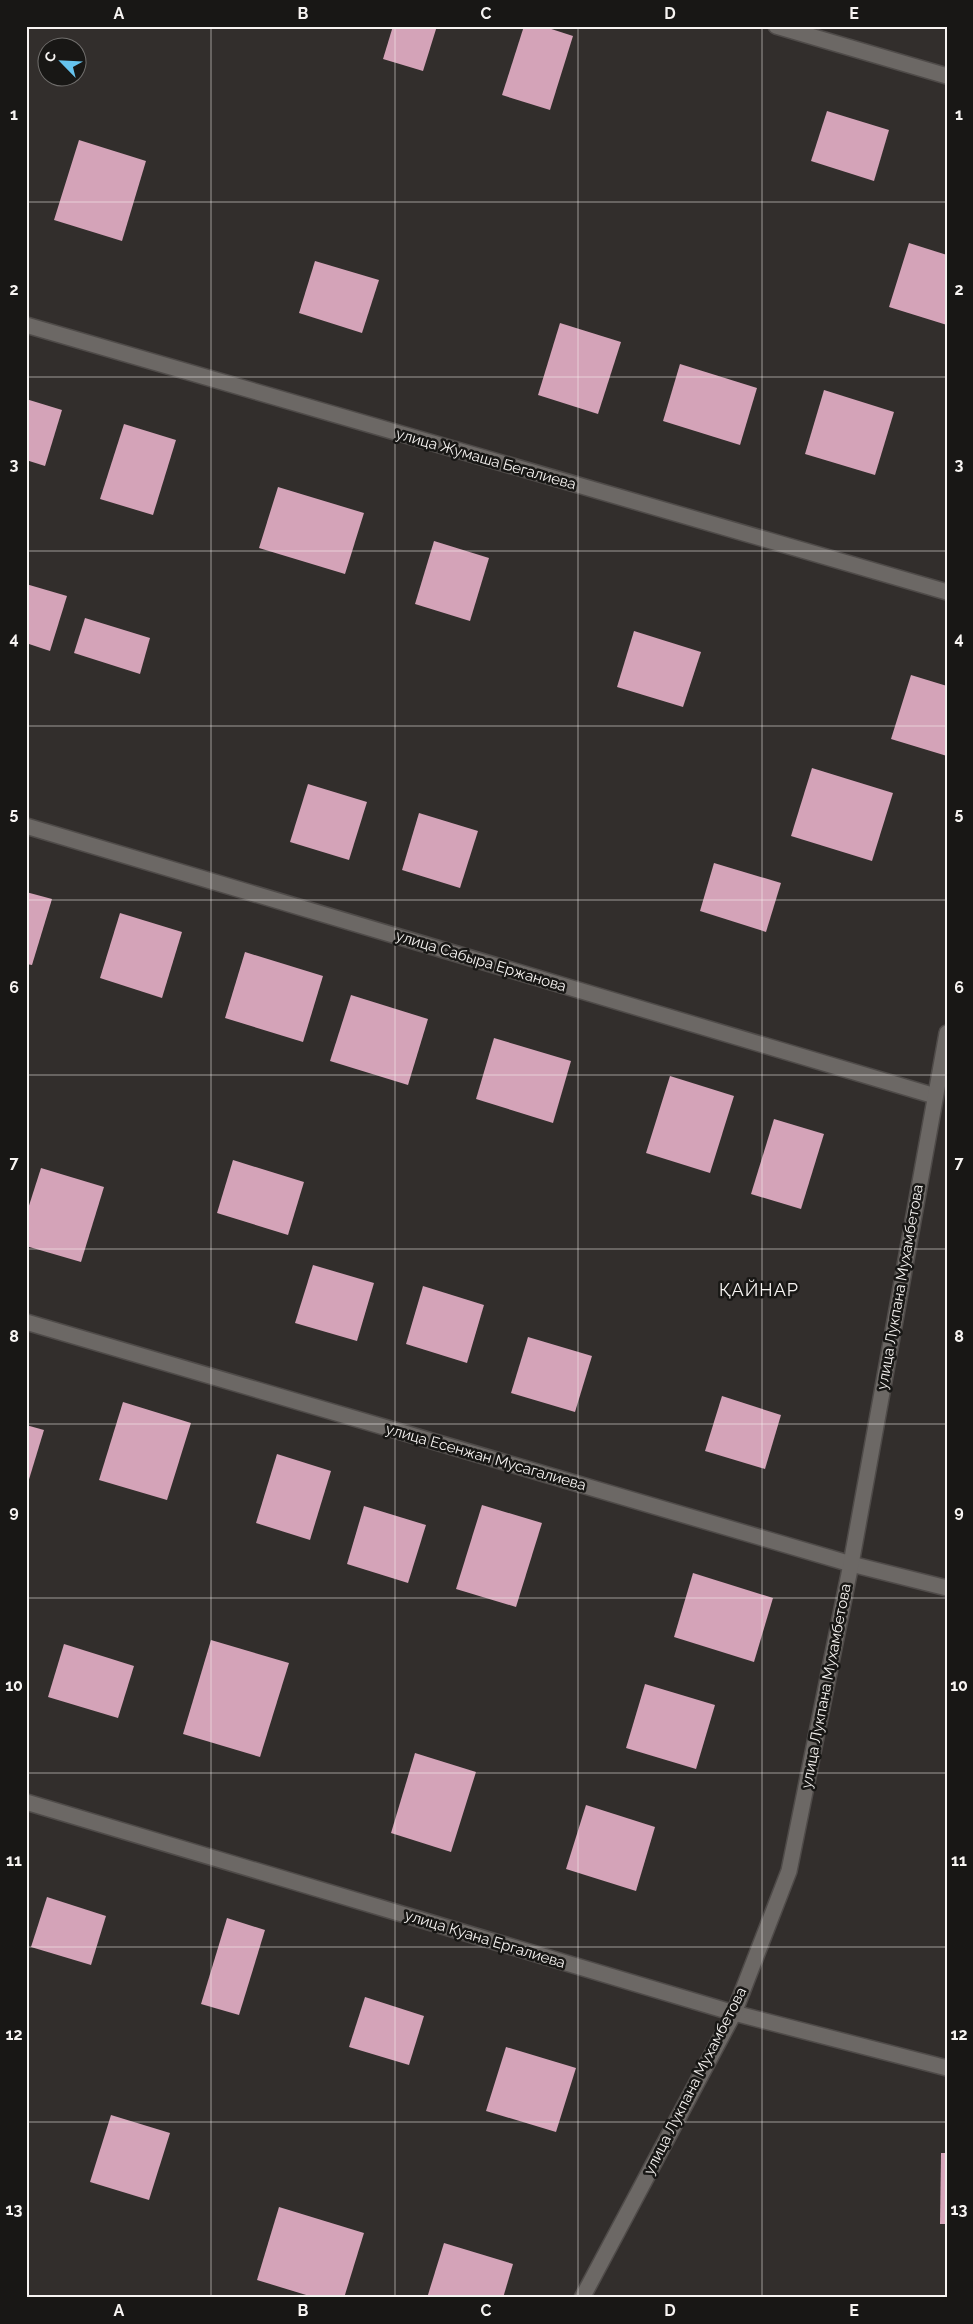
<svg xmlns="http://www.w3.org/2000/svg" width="973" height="2324" viewBox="0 0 973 2324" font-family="Raleway,sans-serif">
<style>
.building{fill:#d4a3b8}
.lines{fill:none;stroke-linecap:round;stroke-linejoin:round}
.street-casing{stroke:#4f4b49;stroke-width:18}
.street{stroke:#6c6865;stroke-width:15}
.grid{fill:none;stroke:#f7f4f2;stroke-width:1;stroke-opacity:0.55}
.labels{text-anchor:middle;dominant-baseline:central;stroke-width:5;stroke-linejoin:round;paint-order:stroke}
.street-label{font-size:15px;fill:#f7f4f2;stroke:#181715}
.quarter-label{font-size:18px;letter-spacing:1px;fill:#f7f4f2;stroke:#181715}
.neatline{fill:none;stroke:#f7f4f2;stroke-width:2}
.grid-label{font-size:16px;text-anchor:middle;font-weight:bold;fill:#f7f4f2}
</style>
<rect width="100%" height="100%" fill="#322e2c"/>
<g class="building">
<path d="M393,26h44l-14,45 -40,-12z"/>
<path d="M524,26h18l31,10 -23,74 -48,-15z"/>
<path d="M827,111l62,19 -15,51 -63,-20z"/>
<path d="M79,140l67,21 -24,80 -68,-21z"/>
<path d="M909,243l38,12v70l-58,-18z"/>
<path d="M315,261l64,19 -17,53 -63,-20z"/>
<path d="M560,323l61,19 -23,72 -60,-19z"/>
<path d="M680,364l77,24 -17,57 -77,-24z"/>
<path d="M824,390l70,22 -19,63 -70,-21z"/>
<path d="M26,399l36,11 -17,56 -19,-6z"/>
<path d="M124,424l52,16 -23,75 -53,-16z"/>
<path d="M278,487l86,26 -19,61 -86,-26z"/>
<path d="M434,541l55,17 -19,63 -55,-17z"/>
<path d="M26,584l41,12 -17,55 -24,-8z"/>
<path d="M85,618l65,20 -10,36 -66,-21z"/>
<path d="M634,631l67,21 -18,55 -66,-20z"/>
<path d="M911,675l36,11v70l-56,-17z"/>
<path d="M812,768l81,25 -21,68 -81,-25z"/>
<path d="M308,784l59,18 -18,58 -59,-18z"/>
<path d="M419,813l59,18 -18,57 -58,-18z"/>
<path d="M714,863l67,20 -15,49 -66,-21z"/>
<path d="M26,892l26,7 -20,66 -6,-1z"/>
<path d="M120,913l62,19 -20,66 -62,-20z"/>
<path d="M245,952l78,24 -20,66 -78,-24z"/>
<path d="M351,995l77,24 -20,66 -78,-24z"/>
<path d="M494,1038l77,23 -18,62 -77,-24z"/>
<path d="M670,1076l64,20 -24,77 -64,-20z"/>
<path d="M774,1119l50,15 -23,75 -50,-15z"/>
<path d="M233,1160l71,22 -16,53 -71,-22z"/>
<path d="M41,1168l63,19 -23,75 -55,-16v-31z"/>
<path d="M313,1265l61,18 -17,58 -62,-18z"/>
<path d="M423,1286l61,19 -17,58 -61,-19z"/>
<path d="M528,1337l64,19 -17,56 -64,-19z"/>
<path d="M722,1396l59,19 -16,54 -60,-18z"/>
<path d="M123,1402l68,21 -24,77 -68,-20z"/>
<path d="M26,1425l18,5 -17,56h-1z"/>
<path d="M277,1454l54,17 -21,69 -54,-17z"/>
<path d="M482,1505l60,18 -26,84 -60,-18z"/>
<path d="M364,1506l62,19 -18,58 -61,-19z"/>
<path d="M693,1573l80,25 -19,64 -80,-25z"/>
<path d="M211,1640l78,23 -29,94 -77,-23z"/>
<path d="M64,1644l70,22 -16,52 -70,-21z"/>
<path d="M645,1684l70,21 -19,64 -70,-21z"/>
<path d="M415,1753l61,19 -25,80 -60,-19z"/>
<path d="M586,1805l69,22 -19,64 -70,-22z"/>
<path d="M47,1897l59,19 -15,49 -60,-18z"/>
<path d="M227,1918l38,12 -26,85 -38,-11z"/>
<path d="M365,1997l59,19 -15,49 -60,-18z"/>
<path d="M506,2047l70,21 -20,64 -70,-21z"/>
<path d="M111,2115l59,18 -21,67 -59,-18z"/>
<path d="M941,2153h6v71h-7z"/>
<path d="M279,2207l85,26 -20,65h-28l-59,-18z"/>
<path d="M444,2243l69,21 -10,34h-76z"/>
</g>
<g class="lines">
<g class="street-casing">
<g id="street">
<path d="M776,26l171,50"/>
<path d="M26,325l921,267"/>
<path d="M26,826l909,270"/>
<path d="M26,1322l825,242 96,24"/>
<path d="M26,1802l708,211 213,55"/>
<path d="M582,2298l152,-285 55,-142 62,-307 96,-531"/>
</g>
</g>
<use href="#street" class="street"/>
</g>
<path class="grid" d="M211,26v2272M395,26v2272M578,26v2272M762,26v2272M26,202h921M26,377h921M26,551h921M26,726h921M26,900h921M26,1075h921M26,1249h921M26,1424h921M26,1598h921M26,1773h921M26,1947h921M26,2122h921"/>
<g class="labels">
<g class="street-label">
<text transform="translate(486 459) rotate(16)">улица Жумаша Бегалиева</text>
<text transform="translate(481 961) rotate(17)">улица Сабыра Ержанова</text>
<text transform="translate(900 1287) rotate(-80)">улица Лукпана Мухамбетова</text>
<text transform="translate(486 1457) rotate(16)">улица Есенжан Мусагалиева</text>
<text transform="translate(826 1686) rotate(-79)">улица Лукпана Мухамбетова</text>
<text transform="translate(485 1939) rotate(17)">улица Куана Ергалиева</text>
<text transform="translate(695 2081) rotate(-63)">улица Лукпана Мухамбетова</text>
</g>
<g class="quarter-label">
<text x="759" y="1289">ҚАЙНАР</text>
</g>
</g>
<rect width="973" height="2324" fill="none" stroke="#181715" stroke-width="55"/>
<g transform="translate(62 62) rotate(294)"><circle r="24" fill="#181715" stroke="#716f6d"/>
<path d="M0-4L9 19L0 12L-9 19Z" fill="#66c4ef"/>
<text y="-8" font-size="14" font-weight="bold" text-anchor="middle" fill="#f7f4f2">С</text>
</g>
<rect x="28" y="28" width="918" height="2268" class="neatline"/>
<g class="grid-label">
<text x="119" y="19">A</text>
<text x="303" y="19">B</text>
<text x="486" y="19">C</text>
<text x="670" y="19">D</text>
<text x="854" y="19">E</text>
<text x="14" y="120">1</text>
<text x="959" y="120">1</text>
<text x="14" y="295">2</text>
<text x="959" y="295">2</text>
<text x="14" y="470">3</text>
<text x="959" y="470">3</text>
<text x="14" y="644">4</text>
<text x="959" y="644">4</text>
<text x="14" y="819">5</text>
<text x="959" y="819">5</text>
<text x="14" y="993">6</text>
<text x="959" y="993">6</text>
<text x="14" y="1168">7</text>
<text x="959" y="1168">7</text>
<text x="14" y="1342">8</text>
<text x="959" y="1342">8</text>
<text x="14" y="1517">9</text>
<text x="959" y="1517">9</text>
<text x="14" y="1691">10</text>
<text x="959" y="1691">10</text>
<text x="14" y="1866">11</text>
<text x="959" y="1866">11</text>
<text x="14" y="2040">12</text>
<text x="959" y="2040">12</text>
<text x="14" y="2215">13</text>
<text x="959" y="2215">13</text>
<text x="119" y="2316">A</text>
<text x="303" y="2316">B</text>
<text x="486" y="2316">C</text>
<text x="670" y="2316">D</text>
<text x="854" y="2316">E</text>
</g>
</svg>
